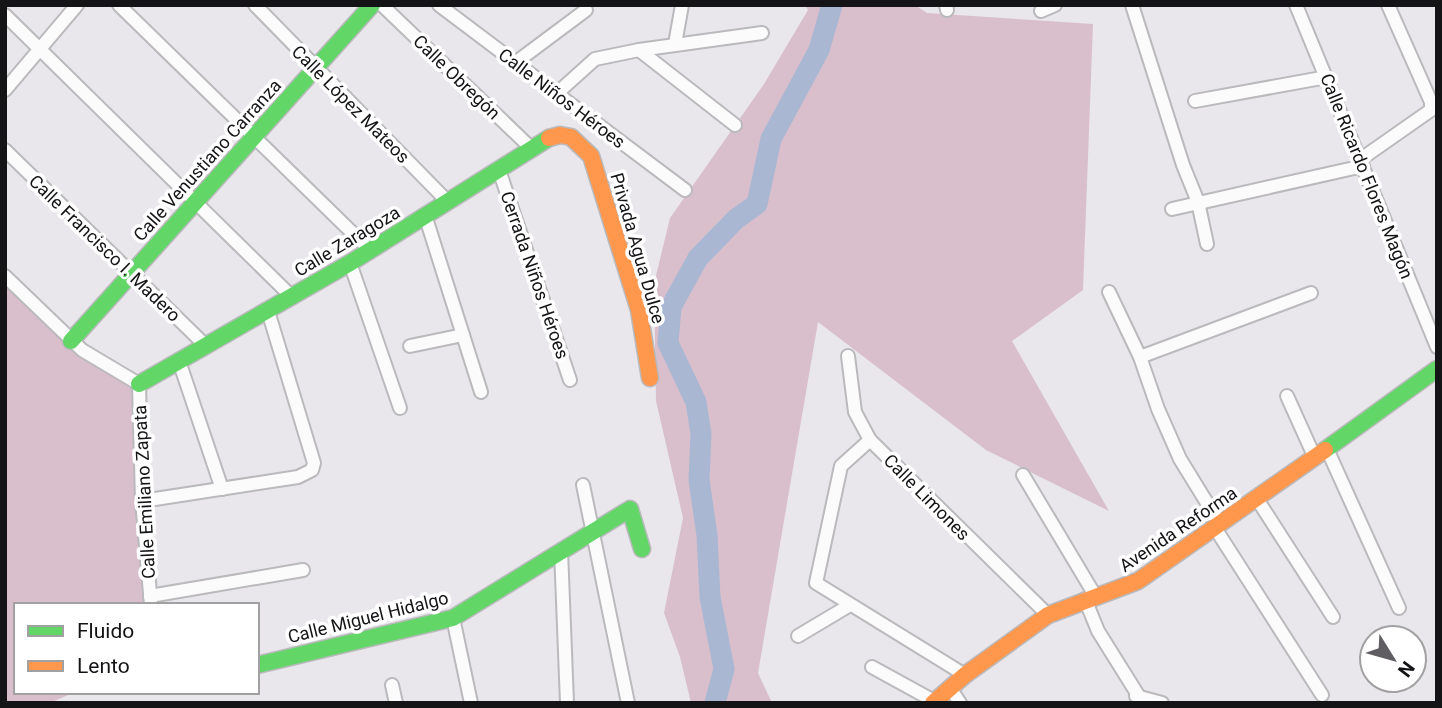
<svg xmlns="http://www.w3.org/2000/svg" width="1442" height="708" viewBox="0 0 1442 708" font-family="Roboto,sans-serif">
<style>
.forest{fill:#d9bfcc}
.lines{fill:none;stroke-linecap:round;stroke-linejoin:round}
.river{stroke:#a9b7d3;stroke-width:21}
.street-casing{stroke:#bab9bc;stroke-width:16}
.fast-casing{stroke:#bab9bc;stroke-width:19}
.slow-casing{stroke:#bab9bc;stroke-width:19}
.street{stroke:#fcfbfc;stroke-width:12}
.fast{stroke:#63d668;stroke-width:16}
.slow{stroke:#ff974d;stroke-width:16}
.labels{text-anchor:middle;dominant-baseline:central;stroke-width:7;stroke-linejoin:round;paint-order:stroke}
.street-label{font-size:18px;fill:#141316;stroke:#fff}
</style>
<rect width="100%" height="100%" fill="#e9e7ec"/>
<g class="forest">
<path d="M805,5h110l12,8 166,11 -10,266 -71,51 97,170 -123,-61 -168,-128 -60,351 14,30h-81l-11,-46 -16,-44 19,-95 -27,-117 -2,-117 16,-66 94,-134 44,-74z"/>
<path d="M5,276l66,65 68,43 11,221h-134v87h59l-25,11h-45z"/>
</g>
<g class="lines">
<path class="river" d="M715,703l9,-34 -14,-72 -3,-62 -8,-55 2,-46 -5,-32 -28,-59 3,-36 27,-49 38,-39 21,-15 14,-65 48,-89 13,-45"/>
<g class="street-casing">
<g id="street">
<path d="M119,5l251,245"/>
<path d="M255,5l193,197"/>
<path d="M382,5l150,144"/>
<path d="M439,5l246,185"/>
<path d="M946,5l1,5"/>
<path d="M1132,5l51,160 15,37 9,42"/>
<path d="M1296,5l141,342"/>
<path d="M1041,11l14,-6"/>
<path d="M5,15l287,282"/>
<path d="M675,44l7,-39"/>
<path d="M639,50l96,75"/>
<path d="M515,63l71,-53"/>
<path d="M5,90l72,-85"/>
<path d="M555,95l40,-36 44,-9 123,-17"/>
<path d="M1195,101l132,-24"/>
<path d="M5,150l200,195"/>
<path d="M1361,159l70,-49v-8l-43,-97"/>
<path d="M499,170l71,210"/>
<path d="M1172,209l191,-43"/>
<path d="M425,215l56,177"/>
<path d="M350,263l50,145"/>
<path d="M5,276l77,74 57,34 3,117 9,104"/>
<path d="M1109,292l31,65 18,52 22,50 40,65"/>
<path d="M410,346l53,-11"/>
<path d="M848,356l7,56 15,28 178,175"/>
<path d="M1140,357l171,-64"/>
<path d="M179,361l43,128"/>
<path d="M1287,396l28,62"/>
<path d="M870,440l-29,26 -25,117 149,92"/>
<path d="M1327,449l72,159"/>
<path d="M1023,475l73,122"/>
<path d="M583,485l45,218"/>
<path d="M1257,499l76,118"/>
<path d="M142,501l156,-24 14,-7 2,-7 -46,-152"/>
<path d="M1215,528l107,167"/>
<path d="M561,550l6,153"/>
<path d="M150,596l153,-26"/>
<path d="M1085,599l13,32 45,72"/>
<path d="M453,618l18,85"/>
<path d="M798,636l52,-31"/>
<path d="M872,667l62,34"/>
<path d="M392,685l4,18"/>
<path d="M950,688l10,15"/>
<path d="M1136,696l26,7"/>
</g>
</g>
<g class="fast-casing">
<g id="fast">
<path d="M71,341l301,-336"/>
<path d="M139,384l211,-121 199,-125"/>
<path d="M1325,450l112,-81"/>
<path d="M257,665l196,-47 177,-109 12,40"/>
</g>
</g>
<g class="slow-casing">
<g id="slow">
<path d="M549,138l11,-3 11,2 20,19 48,154 11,68"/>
<path d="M933,703l32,-28 83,-60 90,-34 187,-131"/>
</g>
</g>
<use href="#street" class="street"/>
<use href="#fast" class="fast"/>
<use href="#slow" class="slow"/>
</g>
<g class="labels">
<g class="street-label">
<text transform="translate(457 77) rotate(44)">Calle Obregón</text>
<text transform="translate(562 98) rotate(37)">Calle Niños Héroes</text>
<text transform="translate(351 104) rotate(45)">Calle López Mateos</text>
<text transform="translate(207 160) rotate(-48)">Calle Venustiano Carranza</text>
<text transform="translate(1367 176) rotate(68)">Calle Ricardo Flores Magón</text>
<text transform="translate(347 241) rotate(-31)">Calle Zaragoza</text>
<text transform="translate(105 248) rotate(44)">Calle Francisco I. Madero</text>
<text transform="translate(638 248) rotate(74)">Privada Agua Dulce</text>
<text transform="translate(535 275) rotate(71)">Cerrada Niños Héroes</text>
<text transform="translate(144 492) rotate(-93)">Calle Emiliano Zapata</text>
<text transform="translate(927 497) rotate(45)">Calle Limones</text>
<text transform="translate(1178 529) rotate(-34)">Avenida Reforma</text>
<text transform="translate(368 617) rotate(-14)">Calle Miguel Hidalgo</text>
</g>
</g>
<rect width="1442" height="708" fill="none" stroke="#141316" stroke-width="14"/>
<rect x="14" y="603" width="245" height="91" fill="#ffffff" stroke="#a1a1a2" stroke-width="2"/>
<rect x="28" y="626" width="35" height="10" fill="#63d668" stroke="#a1a1a2" stroke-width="2"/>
<text x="77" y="638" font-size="21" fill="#141316">Fluido</text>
<rect x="28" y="661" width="35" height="10" fill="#ff974d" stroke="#a1a1a2" stroke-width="2"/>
<text x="77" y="673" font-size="21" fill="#141316">Lento</text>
<g transform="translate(1393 659) rotate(127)"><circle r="33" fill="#ffffff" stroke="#a1a1a2" stroke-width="2"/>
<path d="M0-5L12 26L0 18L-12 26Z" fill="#5f5d61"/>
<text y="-10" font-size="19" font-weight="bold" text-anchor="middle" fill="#141316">N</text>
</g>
</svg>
